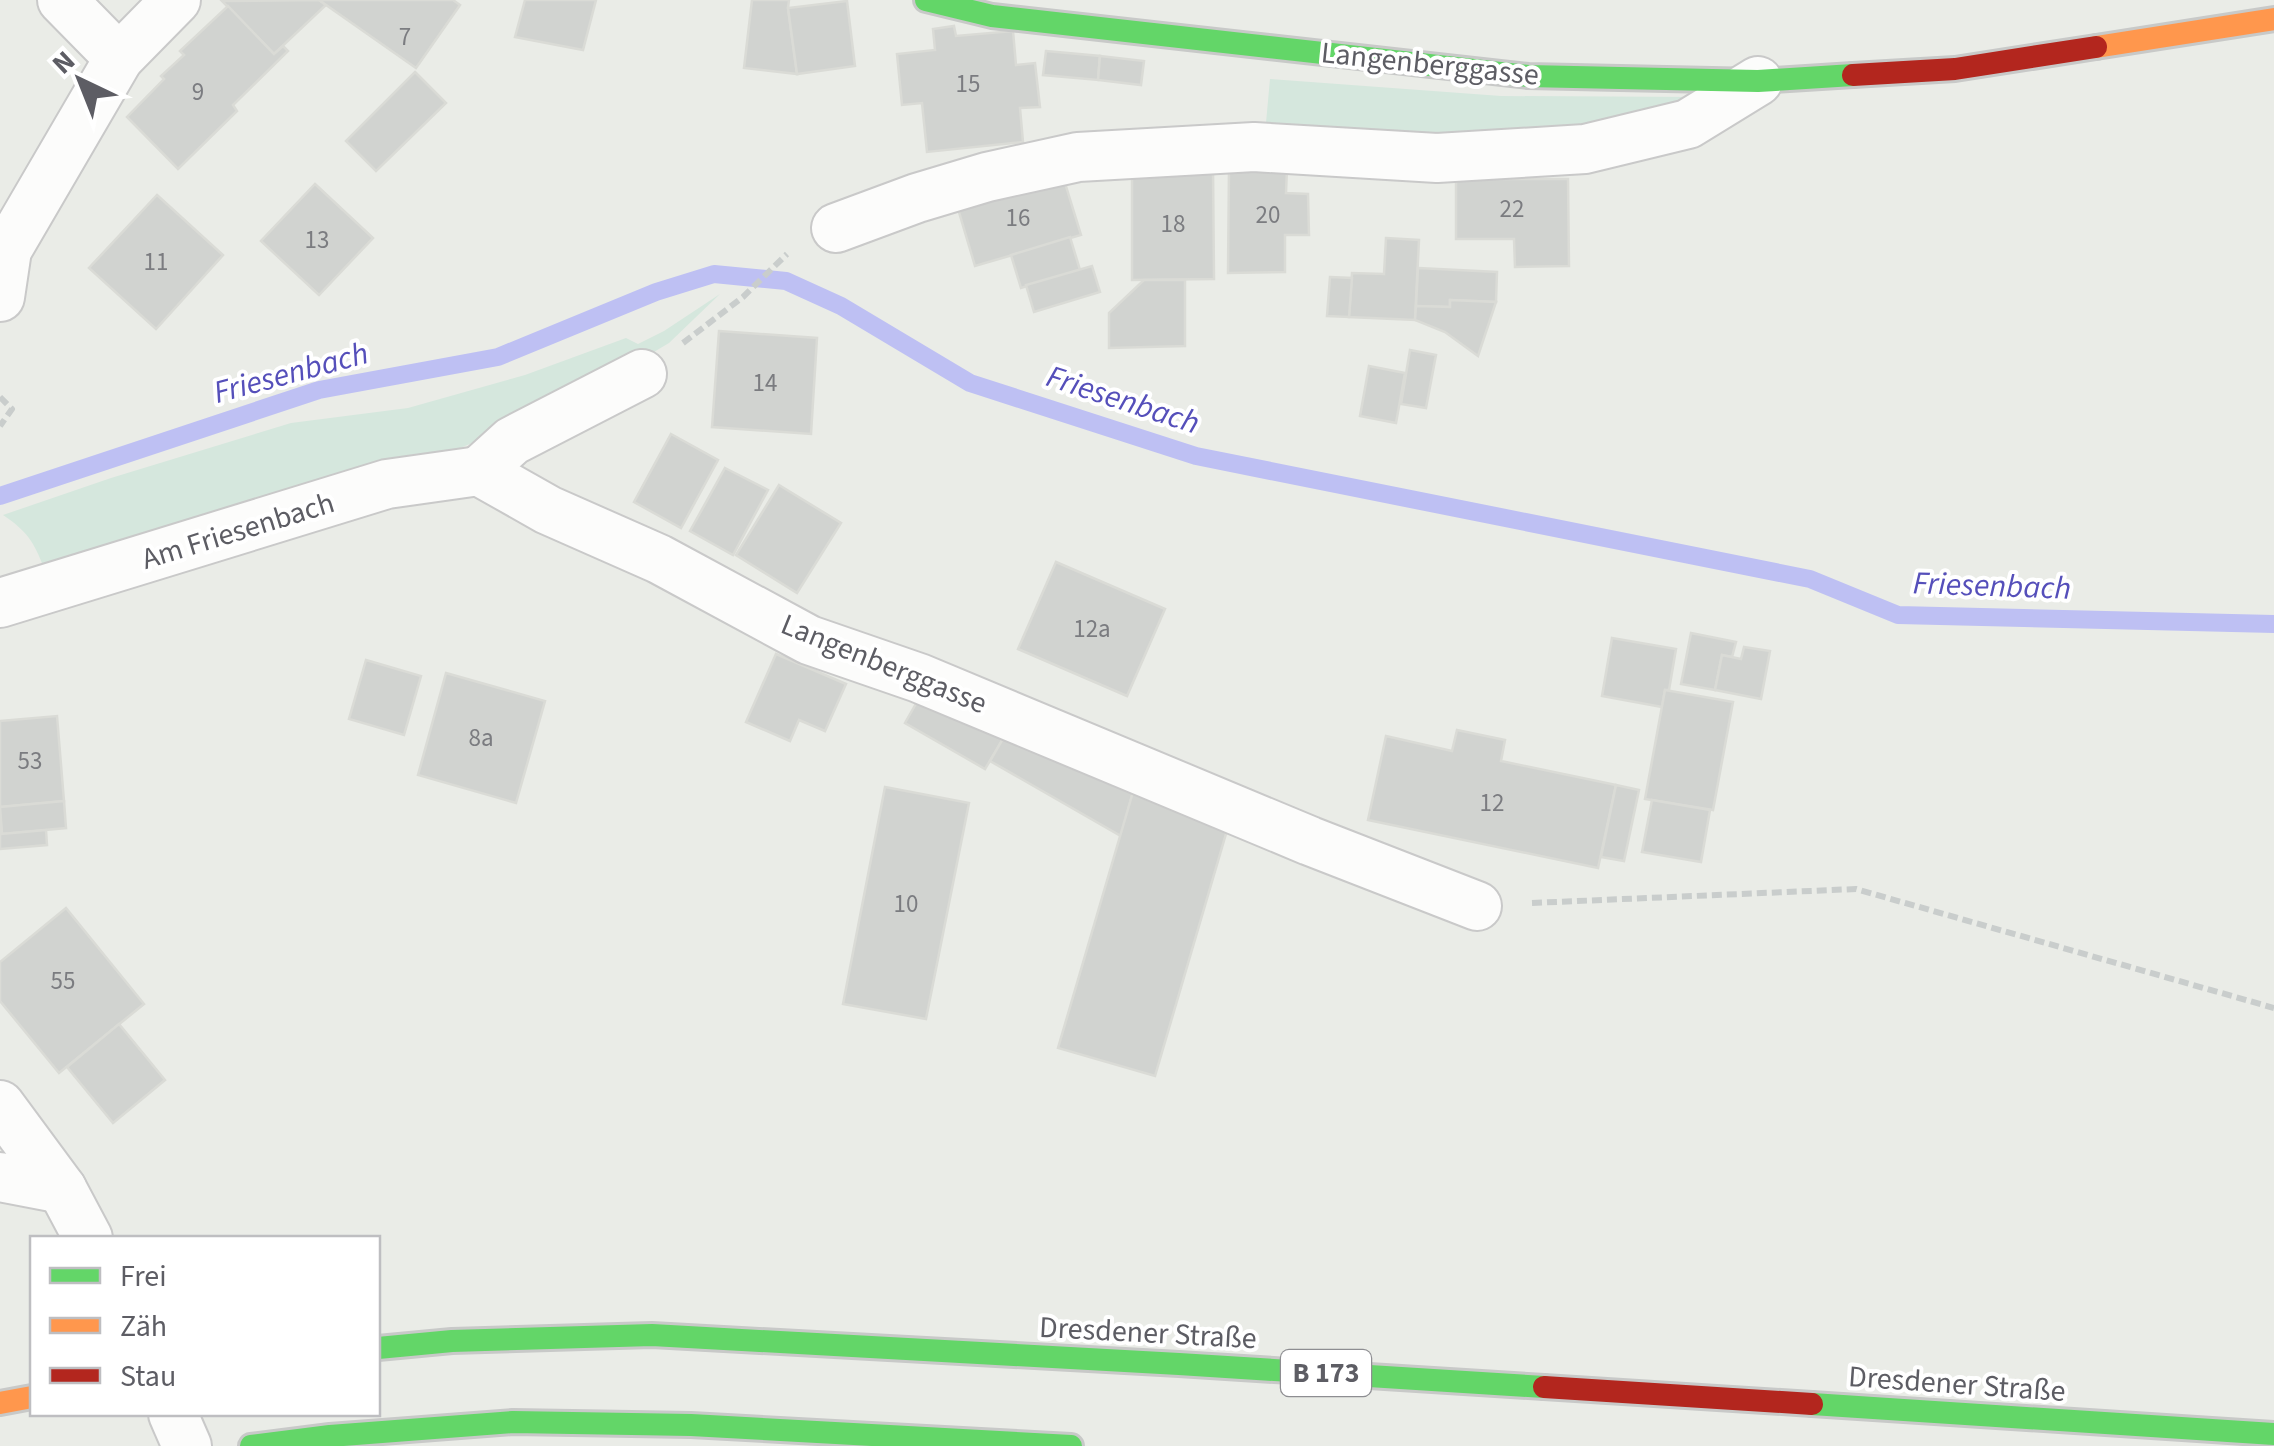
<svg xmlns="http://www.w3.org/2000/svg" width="2274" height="1446" viewBox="0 0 2274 1446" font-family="'Source Sans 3',sans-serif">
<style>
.green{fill:#d5e7dd}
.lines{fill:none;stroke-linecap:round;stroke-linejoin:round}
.stream{stroke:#bec0f3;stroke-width:18}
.building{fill:#d1d3d0;stroke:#dadbd6;stroke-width:2.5}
.street-casing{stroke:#c9c9c9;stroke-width:52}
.fast-casing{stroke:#c8c9c8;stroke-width:28}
.slow-casing{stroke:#c8c9c8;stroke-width:28}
.jam-casing{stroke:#c8c9c8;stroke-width:28}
.path{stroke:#c9cdcc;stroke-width:6;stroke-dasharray:10 5;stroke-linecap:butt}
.street{stroke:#fcfcfb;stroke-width:48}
.fast{stroke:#63d668;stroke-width:22}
.slow{stroke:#ff974d;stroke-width:22}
.jam{stroke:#b3261e;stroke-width:22}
.labels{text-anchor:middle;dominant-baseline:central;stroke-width:8;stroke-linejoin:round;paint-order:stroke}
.number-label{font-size:25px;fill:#7b7c80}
.shield{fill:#fff;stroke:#8e8e92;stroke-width:2.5}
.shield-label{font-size:28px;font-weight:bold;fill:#5d5d64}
.street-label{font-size:30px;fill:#5d5d64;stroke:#fff}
.water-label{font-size:32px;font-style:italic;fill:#554fba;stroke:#fff}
</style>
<rect width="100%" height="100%" fill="#eaece7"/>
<g class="green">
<path d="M1270,79l231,17 198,1 -152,42 -282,-5z"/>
<path d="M720,294l-51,49 -32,19 -104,56 -90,37 -399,113c-10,-26 -17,-37 -41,-53l108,-37 180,-55 117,-15 117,-33 101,-37 12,6 26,-13z"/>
</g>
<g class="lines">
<path class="stream" d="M0,496l319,-106 179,-33 158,-65 58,-18 72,7 55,25 129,77 226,73 614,123 88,36 376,9"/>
</g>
<g class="building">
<path d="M319,0l7,5 -52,49 -52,-53z"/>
<path d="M319,0h134l7,5 -44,63z"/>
<path d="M525,0h71l-13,50 -68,-13z"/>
<path d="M752,0h37l-1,8 9,66 -53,-6z"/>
<path d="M847,1l8,65 -58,8 -9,-66z"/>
<path d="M228,6l46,48 9,-8 5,5 -55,54 4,6 -59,58 -51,-52 37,-38 -3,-3 23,-21 -4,-4z"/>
<path d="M954,26l2,10 57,-5 3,34 19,-2 5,44 -20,1 3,34 -96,10 -5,-49 -20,2 -5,-51 38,-4 -2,-21z"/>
<path d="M1046,51l54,5 -2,24 -55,-5z"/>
<path d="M1100,56l44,5 -3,24 -43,-5z"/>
<path d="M415,72l31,31 -70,68 -30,-30z"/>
<path d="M1213,168l1,111 -82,1v-111z"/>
<path d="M1229,168h58l-1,25 22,1 1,41h-24v37l-57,1z"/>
<path d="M1061,170l20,65 -106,31 -19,-64z"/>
<path d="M1456,179h112l1,87 -54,1 -1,-28h-58z"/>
<path d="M315,184l58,54 -54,57 -58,-54z"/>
<path d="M157,195l66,60 -67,74 -67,-61z"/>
<path d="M1070,237l10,33 -59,18 -10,-33z"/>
<path d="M1386,238l33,2 -4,80 -66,-3 3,-44 32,1z"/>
<path d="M1092,266l8,26 -66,20 -8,-27z"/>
<path d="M1418,268l79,4 -1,30 -46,-2v7l-34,-1z"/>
<path d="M1330,277l22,1 -3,39 -22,-1z"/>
<path d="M1144,280h41v66l-76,2v-35z"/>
<path d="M1450,300l46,2 -18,54 -33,-24 -30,-12 1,-14 34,1z"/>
<path d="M719,331l98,7 -6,96 -99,-7z"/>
<path d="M1410,350l26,5 -10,53 -25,-4z"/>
<path d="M1369,366l36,7 -9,50 -36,-7z"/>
<path d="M671,434l47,26 -37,68 -47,-26z"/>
<path d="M725,468l43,22 -35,65 -43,-24z"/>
<path d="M779,485l62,38 -44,70 -61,-38z"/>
<path d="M1056,562l109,47 -38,87 -109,-47z"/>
<path d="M1691,633l45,9 -4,15 -10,-2 -7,35 -34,-6z"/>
<path d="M1612,638l64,11 -7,41h-4l-3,17 -60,-11z"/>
<path d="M1744,647l26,4 -9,48 -46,-9 7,-35 19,4z"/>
<path d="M776,654l70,30 -21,47 -26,-11 -9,21 -44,-19z"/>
<path d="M366,660l55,16 -17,59 -55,-16z"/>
<path d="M446,673l99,28 -29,102 -98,-28z"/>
<path d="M925,688l81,46 -21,35 -80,-46z"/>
<path d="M1665,690l68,12 -20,108 -68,-11z"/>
<path d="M57,716l7,85 -64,6v-86z"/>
<path d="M1012,723l121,69 -12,44 -131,-75z"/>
<path d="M1457,730l48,10 -4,21 115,24 -18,83 -230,-48 18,-84 66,15z"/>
<path d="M1616,785l23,5 -15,71 -23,-4z"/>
<path d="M885,787l84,16 -43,216 -83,-15z"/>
<path d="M1133,792l97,28 -75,256 -97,-28z"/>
<path d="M1652,800l58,10 -9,52 -59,-10z"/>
<path d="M64,801l2,27 -64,6 -2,-27z"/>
<path d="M0,816l2,18 44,-4 1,15 -47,4z"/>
<path d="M66,908l78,96 -85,69 -59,-72v-39z"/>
<path d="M119,1024l46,56 -52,43 -46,-56z"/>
</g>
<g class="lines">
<g class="street-casing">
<g id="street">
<path d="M62,0l57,58"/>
<path d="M836,228l81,-30 70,-21 91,-20 176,-10 183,11 148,-9 103,-25 70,-43"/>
<path d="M0,297l7,-47 112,-192 57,-58"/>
<path d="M479,471l69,39 111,49 150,81 110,38 391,163 167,65"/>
<path d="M479,471l33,-30 130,-67"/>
<path d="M0,603l387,-119 92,-13"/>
<path d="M0,1105l62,84 26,49"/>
<path d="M0,1177l62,12"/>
<path d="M173,1414l14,32"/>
</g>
</g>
<g class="fast-casing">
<g id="fast">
<path d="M926,0l66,16 536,60 230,5 95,-6"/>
<path d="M378,1348l74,-7 200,-6 527,29 365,23"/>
<path d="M1812,1404l462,30"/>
<path d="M251,1446l79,-10 183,-14 178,3 380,21"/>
</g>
</g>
<g class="slow-casing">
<g id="slow">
<path d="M2096,47l178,-28"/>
<path d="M0,1403l32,-6"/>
</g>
</g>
<g class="jam-casing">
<g id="jam">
<path d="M1853,75l102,-6 141,-22"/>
<path d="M1544,1387l268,17"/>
</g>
</g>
<g class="path">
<path d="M683,343l60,-46 44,-43"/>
<path d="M0,397l12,12 -12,17"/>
<path d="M1532,903l324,-14 418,119"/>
</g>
<use href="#street" class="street"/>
<use href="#fast" class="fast"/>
<use href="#slow" class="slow"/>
<use href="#jam" class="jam"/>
</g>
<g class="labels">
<g class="number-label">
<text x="405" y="37">7</text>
<text x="968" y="84">15</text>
<text x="198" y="92">9</text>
<text x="1512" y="209">22</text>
<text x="1268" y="215">20</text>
<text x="1018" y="218">16</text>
<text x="1173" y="224">18</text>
<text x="317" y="240">13</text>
<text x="156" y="262">11</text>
<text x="765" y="383">14</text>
<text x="1092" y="629">12a</text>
<text x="481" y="738">8a</text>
<text x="30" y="761">53</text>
<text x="1492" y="803">12</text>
<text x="906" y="904">10</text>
<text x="63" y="981">55</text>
</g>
<rect class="shield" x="1281" y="1350" width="90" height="46" rx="8"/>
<g class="shield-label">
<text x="1326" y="1373">B 173</text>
</g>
<g class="street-label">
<text transform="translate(1430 64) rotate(6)">Langenberggasse</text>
<text transform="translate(238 531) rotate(-17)">Am Friesenbach</text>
<text transform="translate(884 664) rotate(22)">Langenberggasse</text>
<text transform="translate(1148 1333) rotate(3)">Dresdener Straße</text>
<text transform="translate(1957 1384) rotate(4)">Dresdener Straße</text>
</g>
<g class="water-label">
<text transform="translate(291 373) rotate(-15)">Friesenbach</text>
<text transform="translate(1123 400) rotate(18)">Friesenbach</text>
<text transform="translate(1992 586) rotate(2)">Friesenbach</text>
</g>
</g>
<rect x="30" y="1236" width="350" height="180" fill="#ffffff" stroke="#bebec1" stroke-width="2.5"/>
<rect x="50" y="1268" width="50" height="15" fill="#63d668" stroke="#bebec1" stroke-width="2.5"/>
<text x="120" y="1286" font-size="30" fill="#5d5d64">Frei</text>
<rect x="50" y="1318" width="50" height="15" fill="#ff974d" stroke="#bebec1" stroke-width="2.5"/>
<text x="120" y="1336" font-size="30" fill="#5d5d64">Zäh</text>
<rect x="50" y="1368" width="50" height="15" fill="#b3261e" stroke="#bebec1" stroke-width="2.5"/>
<text x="120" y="1386" font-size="30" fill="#5d5d64">Stau</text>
<g transform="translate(80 80) rotate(317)" stroke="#ffffff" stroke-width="8" paint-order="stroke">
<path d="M0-8L18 38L0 25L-18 38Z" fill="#5d5d64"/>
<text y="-15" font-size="28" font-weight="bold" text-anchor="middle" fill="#5d5d64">N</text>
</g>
</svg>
